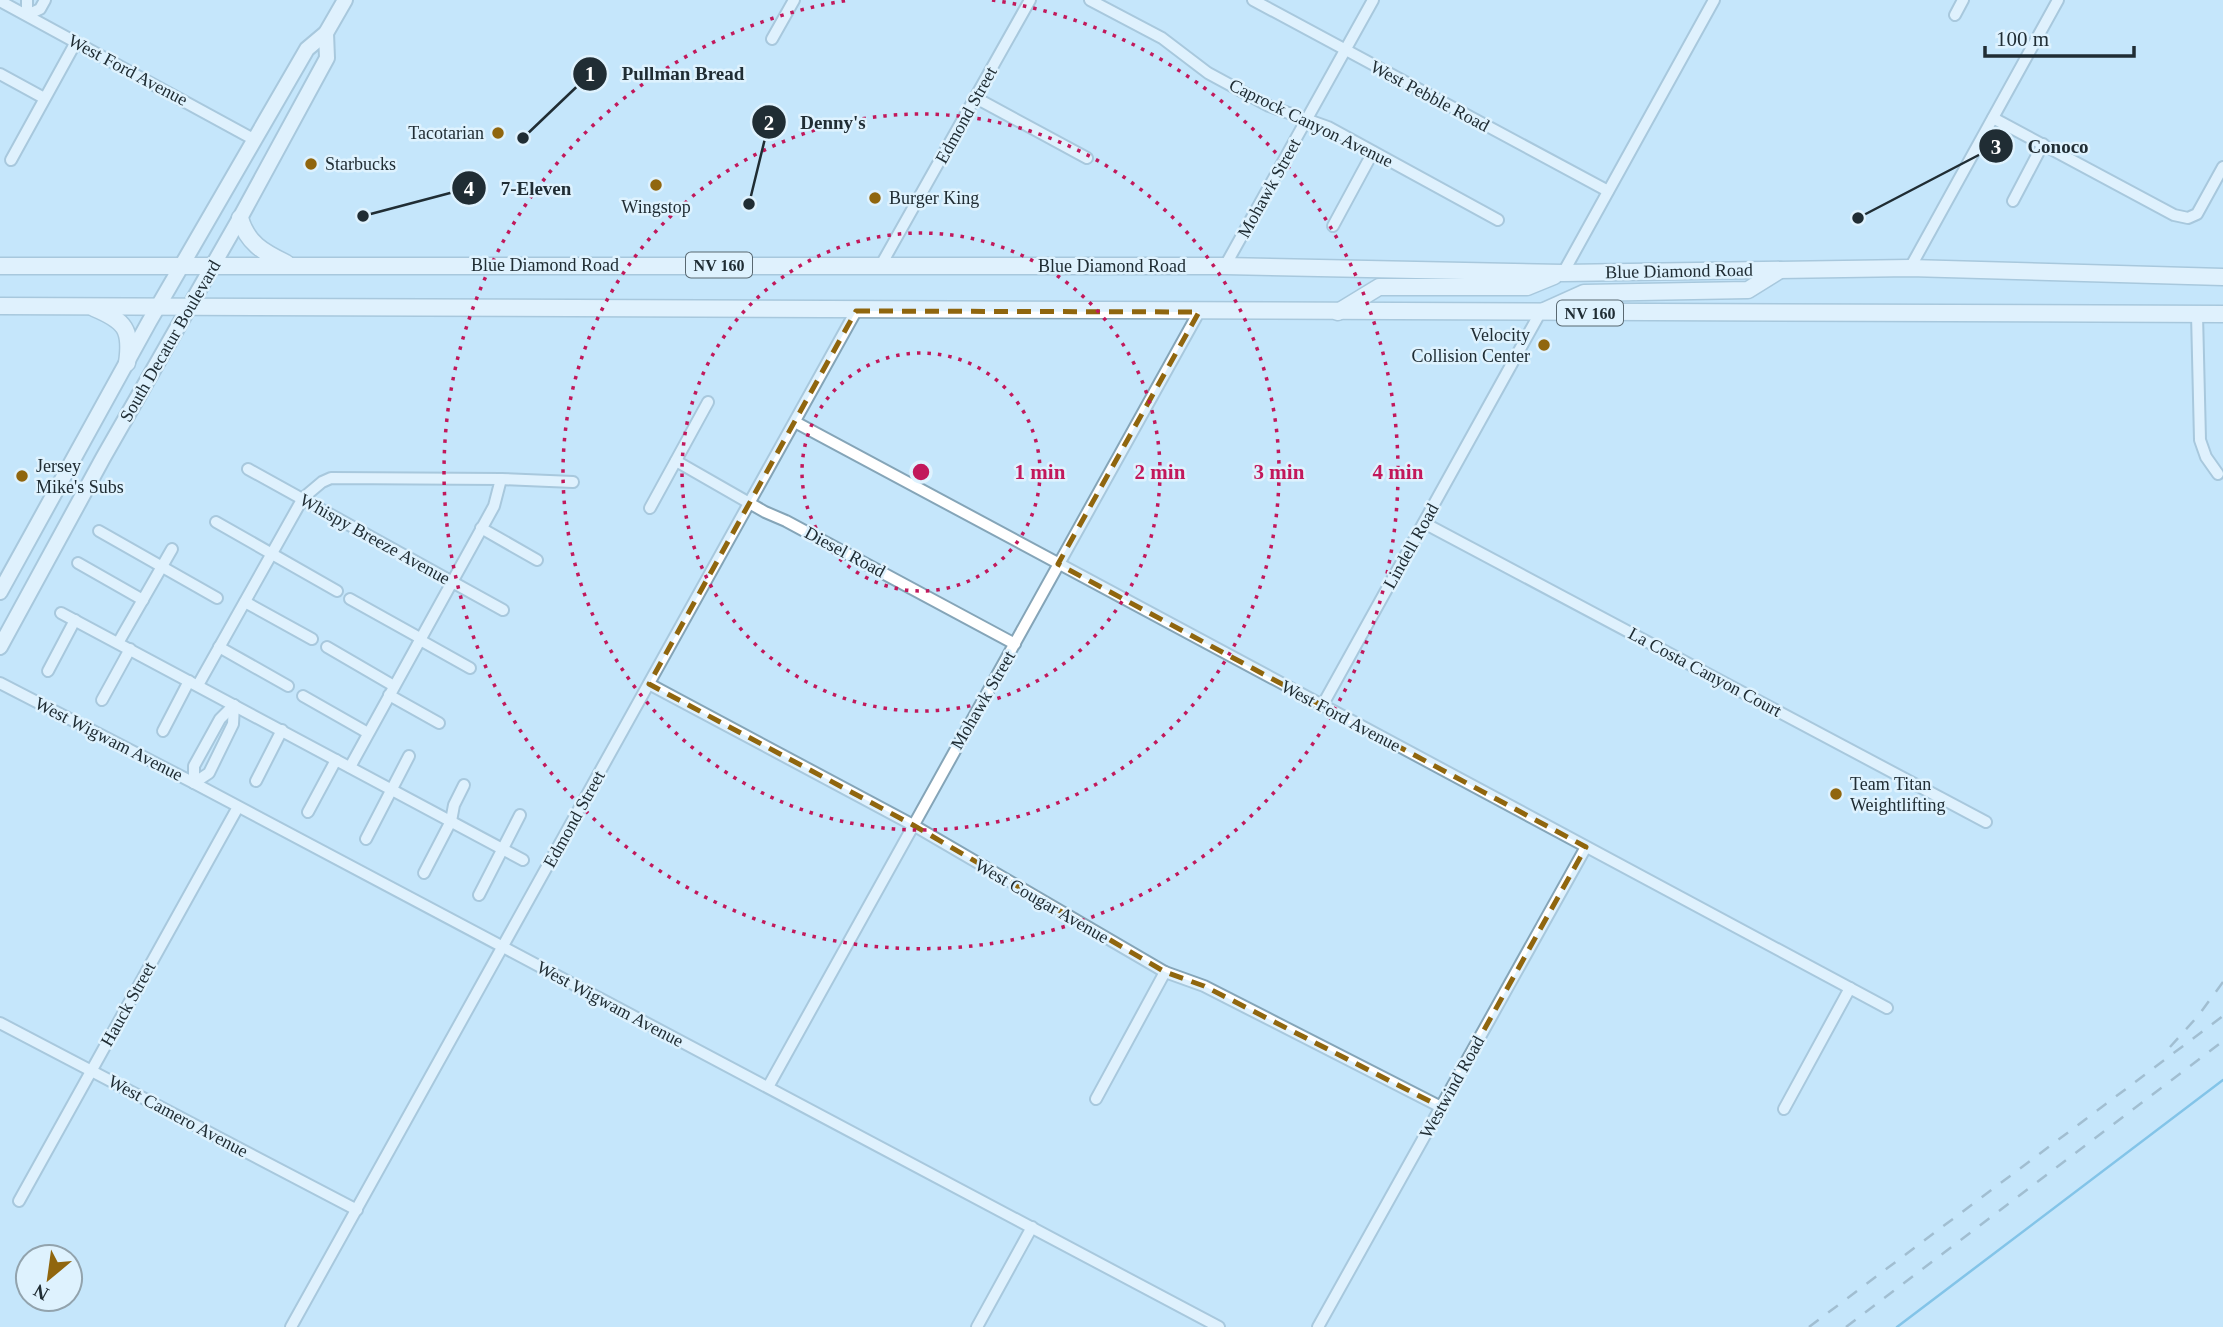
<svg xmlns="http://www.w3.org/2000/svg" width="2223" height="1327" viewBox="0 0 2223 1327" font-family="'Times New Roman',serif">
<style>
.lines{fill:none;stroke-linecap:round;stroke-linejoin:round}
.stream{stroke:#339bd0;stroke-width:2.5}
.minor-casing{stroke:#85a5b8;stroke-width:14}
.major-casing{stroke:#85a5b8;stroke-width:18}
.highway-casing{stroke:#85a5b8;stroke-width:19}
.minor{stroke:#fff;stroke-width:10}
.major{stroke:#fff;stroke-width:14}
.highway{stroke:#fff;stroke-width:16}
.rail{stroke:#778f9d;stroke-width:2.5;stroke-dasharray:12 12;stroke-linecap:butt}
.marked{fill:none;stroke:#90660e;stroke-width:5;stroke-dasharray:14 9;stroke-linejoin:round}
.ring{fill:none;stroke:#c2185b;stroke-width:3.5;stroke-dasharray:3.5 7}
.poi-dot{fill:#90660e;stroke:#def2fe;stroke-width:2.5}
.labels{text-anchor:middle;dominant-baseline:central;stroke-width:5;stroke-linejoin:round;paint-order:stroke}
.shield{fill:#def2fe;stroke:#596871;stroke-width:2}
.shield-label{font-size:16px;font-weight:bold;fill:#202d34}
.street-label{font-size:18px;fill:#202d34;stroke:#def2fe}
.poi-label{font-size:18px;fill:#202d34;stroke:#def2fe;text-anchor:start}
.centre{fill:#c2185b;stroke:#def2fe;stroke-width:3.5}
.ring-label{font-size:21px;text-anchor:middle;font-weight:bold;fill:#c2185b;stroke:#def2fe;stroke-width:5;stroke-linejoin:round;paint-order:stroke}
.leader{fill:none;stroke:#202d34;stroke-width:2.5}
.callout-dot{fill:#202d34;stroke:#def2fe;stroke-width:2.5}
.mark-label{font-size:21px;text-anchor:middle;font-weight:bold;fill:#fff}
.callout-label{font-size:19px;text-anchor:middle;font-weight:bold;fill:#202d34;stroke:#def2fe;stroke-width:5;stroke-linejoin:round;paint-order:stroke}
</style>
<rect width="100%" height="100%" fill="#c5e6fb"/>
<g class="lines">
<path class="stream" d="M1897,1327l326,-247"/>
<g class="minor-casing">
<g id="minor">
<path d="M27,0v15l13,-6 5,-9"/>
<path d="M1090,0l72,38 46,35 61,33 59,21 170,93"/>
<path d="M1253,0l355,191"/>
<path d="M0,1l255,139"/>
<path d="M1955,15l8,-15"/>
<path d="M772,39l22,-39"/>
<path d="M0,74l44,24"/>
<path d="M976,98l111,60"/>
<path d="M1993,118l181,97 14,3 9,-4 26,-47"/>
<path d="M11,160l65,-118"/>
<path d="M2013,201l30,-57"/>
<path d="M1333,226l40,-74"/>
<path d="M881,265l149,-265"/>
<path d="M1225,266l148,-266"/>
<path d="M1910,268l148,-268"/>
<path d="M1563,273l151,-273"/>
<path d="M2197,314l3,126 6,17 12,17"/>
<path d="M795,422l1092,586"/>
<path d="M676,461l89,51 21,9 229,123"/>
<path d="M248,469l255,141"/>
<path d="M650,508l58,-106"/>
<path d="M216,522l121,69"/>
<path d="M1424,523l562,299"/>
<path d="M481,528l56,32"/>
<path d="M99,531l118,67"/>
<path d="M78,563l65,37"/>
<path d="M350,599l70,39"/>
<path d="M245,602l67,37"/>
<path d="M61,613l462,247"/>
<path d="M420,640l50,28"/>
<path d="M118,643l54,-94"/>
<path d="M219,647l69,39"/>
<path d="M327,647l67,39"/>
<path d="M48,671l27,-51"/>
<path d="M0,683l194,100 1025,544"/>
<path d="M649,684l264,141 252,147 39,14 237,121"/>
<path d="M198,685l105,-187 19,-16 9,-4 170,1 72,3"/>
<path d="M389,695l50,28"/>
<path d="M303,696l65,37"/>
<path d="M102,700l28,-51"/>
<path d="M1322,706l218,-393"/>
<path d="M163,731l26,-50"/>
<path d="M350,767l144,-261 7,-27"/>
<path d="M256,781l26,-51"/>
<path d="M194,783l15,-10 24,-49 1,-19"/>
<path d="M194,783v-17l26,-47 14,-14"/>
<path d="M308,812l28,-52"/>
<path d="M366,839l43,-83"/>
<path d="M424,873l27,-52 3,-16 10,-20"/>
<path d="M479,895l41,-80"/>
<path d="M0,1023l357,187"/>
<path d="M768,1087l431,-775"/>
<path d="M1096,1099l69,-127"/>
<path d="M1784,1109l66,-121"/>
<path d="M19,1201l219,-394"/>
<path d="M291,1327l565,-1016"/>
<path d="M977,1327l55,-100"/>
<path d="M1318,1327l268,-480"/>
</g>
</g>
<g class="major-casing">
<g id="major">
<path d="M0,592l149,-270 158,-273 19,-16 19,-33"/>
<path d="M0,647l103,-189 137,-240 87,-160 -1,-25"/>
</g>
</g>
<g class="highway-casing">
<g id="highway">
<path d="M240,218c7,25 23,34 46,45"/>
<path d="M0,266h1225l338,7 347,-5 313,9"/>
<path d="M0,306l2223,8"/>
<path d="M94,308c31,13 38,21 33,55"/>
<path d="M1544,311l40,-18 164,-3 32,-20"/>
<path d="M1338,312l41,-25h148l27,-11"/>
</g>
</g>
<use href="#minor" class="minor"/>
<use href="#major" class="major"/>
<use href="#highway" class="highway"/>
<g class="rail">
<path d="M2170,1047l28,-31 25,-34"/>
<path d="M1809,1327l414,-311"/>
<path d="M1846,1327l377,-286"/>
</g>
</g>
<path d="M0 0H2223V1327H0ZM856,311l343,1 -141,252 528,283 -145,260 -237,-121 -39,-14 -252,-147 -264,-141z" fill="#c5e6fb" fill-opacity=".55" fill-rule="evenodd"/>
<path class="marked" d="M856,311l343,1 -141,252 528,283 -145,260 -237,-121 -39,-14 -252,-147 -264,-141z"/>
<g class="ring">
<circle cx="921" cy="472" r="119"/>
<circle cx="921" cy="472" r="239"/>
<circle cx="921" cy="472" r="358"/>
<path d="M992 0A477 477 0 1 1 850 0"/>
</g>
<g class="poi-dot">
<circle cx="498" cy="133" r="7"/>
<circle cx="311" cy="164" r="7"/>
<circle cx="656" cy="185" r="7"/>
<circle cx="875" cy="198" r="7"/>
<circle cx="1544" cy="345" r="7"/>
<circle cx="22" cy="476" r="7"/>
<circle cx="1836" cy="794" r="7"/>
</g>
<g class="labels">
<g class="shield">
<rect x="686" y="252.5" width="66" height="25" rx="5"/>
<rect x="1557" y="300.5" width="66" height="25" rx="5"/>
</g>
<g class="shield-label">
<text x="719" y="265">NV 160</text>
<text x="1590" y="313">NV 160</text>
</g>
<g class="street-label">
<text transform="translate(128 70) rotate(28)">West Ford Avenue</text>
<text transform="translate(1430 96) rotate(28)">West Pebble Road</text>
<text transform="translate(966 115) rotate(-61)">Edmond Street</text>
<text transform="translate(1311 123) rotate(26)">Caprock Canyon Avenue</text>
<text transform="translate(1269 188) rotate(-61)">Mohawk Street</text>
<text x="545" y="265">Blue Diamond Road</text>
<text x="1112" y="266">Blue Diamond Road</text>
<text transform="translate(1679 271) rotate(-1)">Blue Diamond Road</text>
<text transform="translate(170 341) rotate(-60)">South Decatur Boulevard</text>
<text transform="translate(375 539) rotate(29)">Whispy Breeze Avenue</text>
<text transform="translate(1411 546) rotate(-61)">Lindell Road</text>
<text transform="translate(845 552) rotate(28)">Diesel Road</text>
<text transform="translate(1705 672) rotate(28)">La Costa Canyon Court</text>
<text transform="translate(983 700) rotate(-60)">Mohawk Street</text>
<text transform="translate(1341 716) rotate(28)">West Ford Avenue</text>
<text transform="translate(109 739) rotate(27)">West Wigwam Avenue</text>
<text transform="translate(574 819) rotate(-61)">Edmond Street</text>
<text transform="translate(1042 901) rotate(30)">West Cougar Avenue</text>
<text transform="translate(128 1004) rotate(-61)">Hauck Street</text>
<text transform="translate(610 1004) rotate(28)">West Wigwam Avenue</text>
<text transform="translate(1452 1087) rotate(-61)">Westwind Road</text>
<text transform="translate(178 1116) rotate(28)">West Camero Avenue</text>
</g>
<g class="poi-label">
<text x="484" y="133" text-anchor="end">Tacotarian</text>
<text x="325" y="164">Starbucks</text>
<text x="889" y="198">Burger King</text>
<text x="656" y="207" text-anchor="middle">Wingstop</text>
<text x="1530" y="335" text-anchor="end">Velocity<tspan x="1530" dy="21">Collision Center</tspan></text>
<text x="36" y="466">Jersey<tspan x="36" dy="21">Mike's Subs</tspan></text>
<text x="1850" y="784">Team Titan<tspan x="1850" dy="21">Weightlifting</tspan></text>
</g>
</g>
<circle cx="921" cy="472" r="10" class="centre"/>
<g class="ring-label">
<text x="1040" y="479">1 min</text>
<text x="1160" y="479">2 min</text>
<text x="1279" y="479">3 min</text>
<text x="1398" y="479">4 min</text>
</g>
<path class="leader" d="M523 138L590 74M749 204L769 122M1858 218L1996 146M363 216L469 188"/>
<g class="callout-dot">
<circle cx="523" cy="138" r="7"/>
<circle cx="749" cy="204" r="7"/>
<circle cx="1858" cy="218" r="7"/>
<circle cx="363" cy="216" r="7"/>
<circle cx="590" cy="74" r="18"/>
<circle cx="769" cy="122" r="18"/>
<circle cx="1996" cy="146" r="18"/>
<circle cx="469" cy="188" r="18"/>
</g>
<g class="mark-label">
<text x="590" y="81">1</text>
<text x="769" y="130">2</text>
<text x="1996" y="154">3</text>
<text x="469" y="196">4</text>
</g>
<g class="callout-label">
<text x="683" y="80">Pullman Bread</text>
<text x="833" y="129">Denny's</text>
<text x="2058" y="153">Conoco</text>
<text x="536" y="195">7-Eleven</text>
</g>
<g transform="translate(49 1278) rotate(209)"><circle r="33" fill="#def2fe" stroke="#92a3ad" stroke-width="2"/>
<path d="M0-5L12 26L0 18L-12 26Z" fill="#90660e"/>
<text y="-10" font-size="19" font-weight="bold" text-anchor="middle" fill="#202d34">N</text>
</g>
<path d="M1985 46v10h149v-10" fill="none" stroke="#202d34" stroke-width="3.5"/>
<text x="1996" y="46" font-size="21" fill="#202d34" stroke="#def2fe" stroke-width="5" paint-order="stroke">100 m</text>
</svg>
